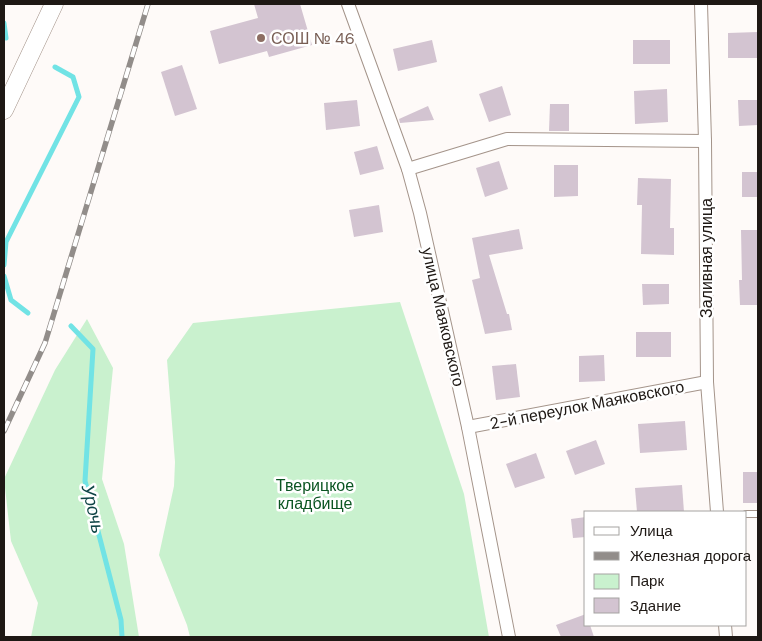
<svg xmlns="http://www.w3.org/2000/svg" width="762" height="641" viewBox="0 0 762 641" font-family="'DM Sans',sans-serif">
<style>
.green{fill:#c9f1ce}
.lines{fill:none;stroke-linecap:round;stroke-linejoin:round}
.stream{stroke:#71e3e5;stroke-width:5}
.building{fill:#d3c4d1}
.service-casing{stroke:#a4948a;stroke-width:8}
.minor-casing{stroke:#a4948a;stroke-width:14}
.secondary-casing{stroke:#a4948a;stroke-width:19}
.service{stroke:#fff;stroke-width:6}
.minor{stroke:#fff;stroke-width:12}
.secondary{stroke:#fff;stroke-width:18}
.rail-casing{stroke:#928d8a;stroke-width:5.5}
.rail{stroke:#fff;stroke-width:4;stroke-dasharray:11;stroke-linecap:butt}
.education-dot{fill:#8d6e63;stroke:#fff;stroke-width:2}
.labels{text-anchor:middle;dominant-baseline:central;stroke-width:5;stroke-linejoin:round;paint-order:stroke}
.education-label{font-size:16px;fill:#785e54;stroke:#fff;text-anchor:start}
.street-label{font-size:16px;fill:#1e1814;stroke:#fff}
.park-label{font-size:16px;fill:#0b5522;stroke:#fff}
.water-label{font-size:18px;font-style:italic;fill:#0e4445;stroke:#fff}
</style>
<rect width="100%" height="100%" fill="#fefaf8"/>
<g class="green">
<path d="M400,302l64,192 25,143h-299l-3,-12 -28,-70 15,-69 1,-24 -8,-102 26,-37z"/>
<path d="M87,319l26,49 -11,111 22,65 15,93h-108l7,-34 -27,-62 -7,-62 51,-109z"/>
</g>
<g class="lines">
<g class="stream">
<path d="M4,23l2,15"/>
<path d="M4,265l2,-23 73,-145 -6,-20 -18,-10"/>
<path d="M4,276l7,24 17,13"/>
<path d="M71,326l22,23 -8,132 36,139 1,17"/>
</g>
</g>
<g class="building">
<path d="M254,4h46l12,41 -43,12 -2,-6 -48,13 -9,-33 48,-13z"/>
<path d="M758,32v26h-30v-25z"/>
<path d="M432,40l5,22 -39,9 -5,-22z"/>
<rect x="633" y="40" width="37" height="24"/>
<path d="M182,65l15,44 -22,7 -14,-44z"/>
<path d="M502,86l9,29 -22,7 -10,-28z"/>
<path d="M667,89l1,33 -33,2 -1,-33z"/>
<path d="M357,100l3,26 -34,4 -2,-27z"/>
<path d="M738,100h20v25l-19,1z"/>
<path d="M550,104h19v27h-20z"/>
<path d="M428,106l6,14 -34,3 -1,-4z"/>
<path d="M377,146l7,23 -24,6 -6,-23z"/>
<path d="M499,161l9,28 -23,8 -9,-29z"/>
<path d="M554,165h24v31l-24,1z"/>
<rect x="742" y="172" width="16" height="25"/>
<path d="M638,178l33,1 -1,49h4v27l-33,-1 1,-49h-5z"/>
<path d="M379,205l4,27 -29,5 -5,-27z"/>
<path d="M519,229l4,20 -34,6 18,59h2l3,16 -27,4 -13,-54 8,-2 -8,-40z"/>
<path d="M741,230h17v75h-18l-1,-25h3z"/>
<path d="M642,284h27v20l-26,1z"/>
<rect x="636" y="332" width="35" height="25"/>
<path d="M604,355l1,26 -26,1v-26z"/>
<path d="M516,364l4,33 -24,3 -4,-34z"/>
<path d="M685,421l2,29 -47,3 -2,-29z"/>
<path d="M596,440l9,24 -30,11 -9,-24z"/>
<path d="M536,453l9,25 -30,10 -9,-24z"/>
<rect x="743" y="472" width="15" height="31"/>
<path d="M682,485l2,27h-47l-2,-24z"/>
<path d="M586,517v20l-13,1 -2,-19z"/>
<path d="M586,614v11h4l4,12h-33l-5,-12z"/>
</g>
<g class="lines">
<g class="service-casing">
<path id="service" d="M746,514h12"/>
</g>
<g class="minor-casing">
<g id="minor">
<path d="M348,4l60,165 12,44 48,214 41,210"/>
<path d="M701,4l4,137 2,241 10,130"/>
<path d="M408,169l99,-30 198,2"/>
<path d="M468,427l239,-45"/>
<path d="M725,625l1,12"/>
</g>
</g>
<g class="secondary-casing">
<path id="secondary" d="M4,110l50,-106"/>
</g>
<use href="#service" class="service"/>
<use href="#minor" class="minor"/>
<use href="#secondary" class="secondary"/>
<g class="rail-casing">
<path id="rail" d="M4,431l41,-88 103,-339"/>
</g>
<use href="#rail" class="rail"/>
</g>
<circle class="education-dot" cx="261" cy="38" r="5"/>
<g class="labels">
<g class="education-label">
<text x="271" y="38">СОШ № 46</text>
</g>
<g class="street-label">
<text transform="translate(706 258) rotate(-90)">Заливная улица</text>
<text transform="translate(443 317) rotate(77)">улица Маяковского</text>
<text transform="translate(587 405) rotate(-11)">2-й переулок Маяковского</text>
</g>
<g class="park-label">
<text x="315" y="485">Тверицкое<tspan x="315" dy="18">кладбище</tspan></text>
</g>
<g class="water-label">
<text transform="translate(93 509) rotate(77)">Урочь</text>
</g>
</g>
<rect width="762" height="641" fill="none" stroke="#1e1814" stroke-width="10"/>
<rect x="584" y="511" width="162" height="115" fill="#ffffff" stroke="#a5a3a1"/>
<rect x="594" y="527" width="25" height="8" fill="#ffffff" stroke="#a5a3a1"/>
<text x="630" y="536" font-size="15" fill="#1e1814">Улица</text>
<rect x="594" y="552" width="25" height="8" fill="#928d8a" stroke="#a5a3a1"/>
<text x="630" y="561" font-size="15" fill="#1e1814">Железная дорога</text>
<rect x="594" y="574" width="25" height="15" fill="#c9f1ce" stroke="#a5a3a1"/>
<text x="630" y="586" font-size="15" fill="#1e1814">Парк</text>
<rect x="594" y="598" width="25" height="15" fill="#d3c4d1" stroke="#a5a3a1"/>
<text x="630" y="611" font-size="15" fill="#1e1814">Здание</text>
</svg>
